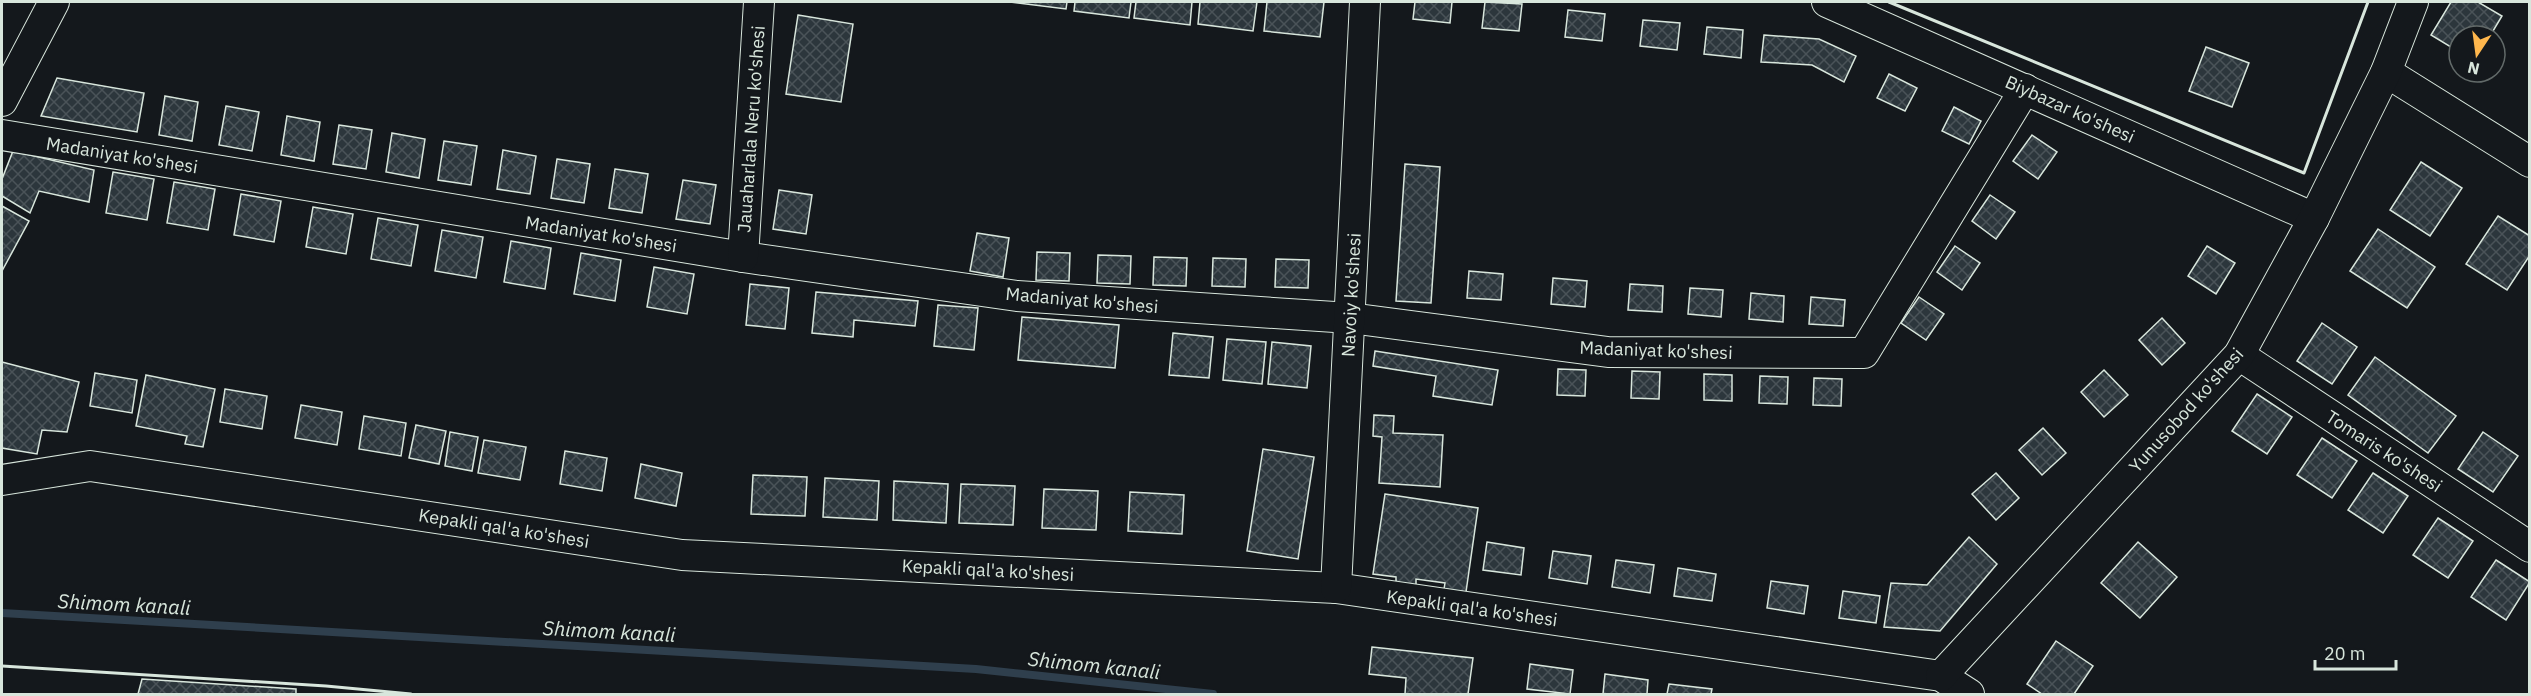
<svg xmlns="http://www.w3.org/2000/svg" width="2531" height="696" viewBox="0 0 2531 696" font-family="'IBM Plex Sans',sans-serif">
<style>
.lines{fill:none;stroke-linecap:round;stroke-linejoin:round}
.stream{stroke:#2f3f4d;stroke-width:8}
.building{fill:url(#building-cross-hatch);stroke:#d8e6dc;stroke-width:1.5}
.minor-casing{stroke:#d8e6dc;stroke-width:32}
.minor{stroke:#14181c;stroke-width:30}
.wall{stroke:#d8e6dc;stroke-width:3}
.labels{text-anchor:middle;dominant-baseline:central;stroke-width:4.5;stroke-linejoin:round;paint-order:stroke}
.street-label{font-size:18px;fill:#d8e6dc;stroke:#14181c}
.water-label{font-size:20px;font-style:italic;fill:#d8e6dc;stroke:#14181c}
</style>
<defs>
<pattern id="building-cross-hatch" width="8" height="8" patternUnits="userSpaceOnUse" patternTransform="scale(1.5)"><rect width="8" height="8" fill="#2c363c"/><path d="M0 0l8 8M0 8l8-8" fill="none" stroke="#4a5358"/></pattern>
</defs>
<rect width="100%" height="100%" fill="#14181c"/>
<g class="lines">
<path class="stream" d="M2,613l974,56 237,25"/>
</g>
<g class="building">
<path d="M1010,2h57l-1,7z"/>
<path d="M1075,2h56l-2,16 -55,-7z"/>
<path d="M1136,2h56l-2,23 -56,-7z"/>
<path d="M1200,2h57l-4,29 -55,-7z"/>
<path d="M1267,2h57l-4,35 -56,-6z"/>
<path d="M1415,2h37l-2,21 -37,-4z"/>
<path d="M1485,2l37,2 -3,27 -37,-3z"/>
<path d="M2451,2h27l24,14 -12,20h-31v16l-28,-17z"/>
<path d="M1568,10l37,4 -3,27 -37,-4z"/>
<path d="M798,15l55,9 -12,78 -55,-8z"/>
<path d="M1643,20l37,3 -3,27 -37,-4z"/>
<path d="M1707,27l36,3 -2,28 -37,-4z"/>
<path d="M1764,35l55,4 37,17 -12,26 -32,-17 -51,-3z"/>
<path d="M2206,47l43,16 -17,44 -43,-16z"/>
<path d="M1889,74l28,14 -12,23 -28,-13z"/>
<path d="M57,78l87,15 -7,39 -96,-16z"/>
<path d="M165,96l33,6 -6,39 -33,-6z"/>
<path d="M226,106l33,6 -7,39 -33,-6z"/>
<path d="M1954,107l27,14 -12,23 -27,-13z"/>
<path d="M287,116l33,6 -6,39 -33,-6z"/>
<path d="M339,125l33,5 -6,39 -33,-5z"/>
<path d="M392,133l33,6 -6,39 -33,-6z"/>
<path d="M2032,135l25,17 -19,27 -25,-18z"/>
<path d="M444,141l33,5 -6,39 -33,-5z"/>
<path d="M503,150l33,6 -6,38 -33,-5z"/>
<path d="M13,151l81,19 -5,32 -50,-11 -9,22 -28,-17v-17z"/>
<path d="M557,159l33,5 -6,39 -33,-5z"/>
<path d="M2421,162l41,26 -32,48 -40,-26z"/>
<path d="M1405,164l35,3 -9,136 -35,-2z"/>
<path d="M615,169l33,5 -6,39 -33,-5z"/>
<path d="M113,172l41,7 -7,41 -41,-7z"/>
<path d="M683,180l33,5 -6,39 -34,-5z"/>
<path d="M174,182l41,7 -7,41 -41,-7z"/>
<path d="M779,190l33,5 -6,39 -33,-5z"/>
<path d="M241,194l40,7 -7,41 -40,-7z"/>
<path d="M1990,195l25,17 -19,27 -24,-18z"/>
<path d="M2,206l27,15 -27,50z"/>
<path d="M313,207l40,7 -7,40 -40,-7z"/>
<path d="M2498,216l32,20v19l-23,35 -41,-26z"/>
<path d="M378,218l40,7 -7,41 -40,-7z"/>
<path d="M2378,229l57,38 -28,41 -57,-37z"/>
<path d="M442,230l41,7 -7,41 -41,-7z"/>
<path d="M977,233l32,5 -6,39 -33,-6z"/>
<path d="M511,241l40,7 -6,41 -41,-7z"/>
<path d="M1955,246l25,17 -18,27 -25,-18z"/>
<path d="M2207,246l28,17 -19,31 -28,-18z"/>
<path d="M1037,252l33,1 -1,28 -33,-1z"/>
<path d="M581,253l40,7 -6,41 -41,-7z"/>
<path d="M1098,255l33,1 -1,28 -33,-1z"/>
<path d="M1154,257l33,1 -1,28 -33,-1z"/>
<path d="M1213,258l33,1 -1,28 -33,-1z"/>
<path d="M1276,259l33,1 -1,28 -33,-1z"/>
<path d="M654,267l40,7 -7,40 -40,-7z"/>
<path d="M1469,271l34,3 -2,26 -34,-2z"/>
<path d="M1553,278l34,3 -2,26 -34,-3z"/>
<path d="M750,284l39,4 -4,41 -39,-4z"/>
<path d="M1630,284l33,2 -1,26 -34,-2z"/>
<path d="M1690,288l33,2 -2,27 -33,-3z"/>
<path d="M816,292l102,9 -3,25 -61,-6 -1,17 -41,-4z"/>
<path d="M1751,293l33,3 -1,26 -34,-3z"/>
<path d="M1811,297l34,3 -2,26 -34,-2z"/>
<path d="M1919,297l25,17 -18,26 -25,-17z"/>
<path d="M938,305l40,3 -4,42 -40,-4z"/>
<path d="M1022,317l97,8 -4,43 -97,-8z"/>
<path d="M2162,318l23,25 -23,22 -23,-25z"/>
<path d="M2322,323l35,24 -25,37 -35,-23z"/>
<path d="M1173,333l40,4 -4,41 -40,-3z"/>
<path d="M1227,339l39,3 -4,42 -39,-4z"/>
<path d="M1272,342l39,4 -4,42 -39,-4z"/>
<path d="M1375,351l123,19 -6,35 -59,-9 3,-20 -63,-10z"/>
<path d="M2375,357l81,59 -28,37 -80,-58z"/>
<path d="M2,362l77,20 -12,50 -25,-2 -5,24 -35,-6z"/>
<path d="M1558,369l28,1 -1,26 -28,-1z"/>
<path d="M2104,370l24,25 -24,22 -23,-25z"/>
<path d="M1632,371l28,1 -1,27 -28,-1z"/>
<path d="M95,373l42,7 -5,33 -42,-7z"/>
<path d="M1704,374l28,1v26l-28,-1z"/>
<path d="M146,375l69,14 -12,58 -18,-3 2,-8 -51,-10z"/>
<path d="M1760,376l28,1 -1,27 -28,-1z"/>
<path d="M1814,378l28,1 -1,27 -28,-1z"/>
<path d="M225,389l42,7 -5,33 -42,-7z"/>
<path d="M2257,394l35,23 -25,37 -35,-23z"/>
<path d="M301,405l41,7 -5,33 -42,-7z"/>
<path d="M1374,415l20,1 -1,17 50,2 -3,52 -61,-4 3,-46 -9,-1z"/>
<path d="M364,416l42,7 -5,33 -42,-7z"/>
<path d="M416,425l30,6 -7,33 -30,-6z"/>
<path d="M2043,428l23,25 -24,22 -23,-25z"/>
<path d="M450,432l28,5 -6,34 -27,-5z"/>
<path d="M2483,432l35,24 -25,36 -35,-23z"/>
<path d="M2322,438l35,23 -25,37 -35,-23z"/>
<path d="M484,440l42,7 -6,33 -42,-7z"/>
<path d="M1263,449l51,8 -16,102 -51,-8z"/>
<path d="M565,451l42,7 -5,33 -42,-7z"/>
<path d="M641,464l41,9 -6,33 -41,-8z"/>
<path d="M1996,473l23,25 -23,22 -24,-26z"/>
<path d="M2373,473l35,23 -25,37 -35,-23z"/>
<path d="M753,475l54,2 -2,39 -54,-2z"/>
<path d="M825,478l54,3 -2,39 -54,-3z"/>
<path d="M894,481l54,3 -2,39 -53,-3z"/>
<path d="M961,484l54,2 -2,39 -54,-2z"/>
<path d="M1044,489l54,2 -2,39 -54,-2z"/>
<path d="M1130,492l54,3 -2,39 -54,-3z"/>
<path d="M1385,494l93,14 -12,84 -22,-3 1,-6 -29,-4v6l-20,-2v-6l-23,-3z"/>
<path d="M2438,518l35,23 -25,37 -35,-23z"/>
<path d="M1969,537l28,27 -57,67 -56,-4 7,-44 36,2z"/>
<path d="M1487,542l37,6 -3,27 -38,-5z"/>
<path d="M2138,542l39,35 -37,41 -39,-35z"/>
<path d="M1553,551l38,5 -4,28 -38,-6z"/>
<path d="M1616,560l38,5 -4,28 -38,-6z"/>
<path d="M2496,560l34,22 -24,38 -35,-23z"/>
<path d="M1678,568l38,6 -4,27 -38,-5z"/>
<path d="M1771,581l37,5 -4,28 -37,-6z"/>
<path d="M1843,591l37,5 -4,27 -37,-5z"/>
<path d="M2056,641l37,25 -19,28h-32l-15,-10z"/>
<path d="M1372,647l101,11 -5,36h-63l1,-16 -37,-4z"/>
<path d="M1530,664l43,6 -3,24 -43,-5z"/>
<path d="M1605,674l43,6 -1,14h-44z"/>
<path d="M142,679l154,10v5h-158z"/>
<path d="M1669,684l43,5 -1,5h-44z"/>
</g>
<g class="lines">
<g class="minor-casing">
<g id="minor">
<path d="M1827,2l487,216"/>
<path d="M2386,72l144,90"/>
<path d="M2,101l52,-99"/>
<path d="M2,135l741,122 274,39 333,22 258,34 256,1 161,-264"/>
<path d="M743,257l16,-255"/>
<path d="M2239,355l291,192"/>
<path d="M2,480l88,-14 592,89 654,33 605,88 28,18"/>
<path d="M1336,588l29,-586"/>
<path d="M1941,676l298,-321 75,-137 72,-146 27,-70"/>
</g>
</g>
<use href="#minor" class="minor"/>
<g class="wall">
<path d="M1889,2l415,171 64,-171"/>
<path d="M2,666l324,20 85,8"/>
</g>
</g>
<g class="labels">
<g class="street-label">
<text transform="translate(2070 109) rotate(24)">Biybazar ko'shesi</text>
<text transform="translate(751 129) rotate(-86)">Jauaharlala Neru ko'shesi</text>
<text transform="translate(122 155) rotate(9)">Madaniyat ko'shesi</text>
<text transform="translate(601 234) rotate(9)">Madaniyat ko'shesi</text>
<text transform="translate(1351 295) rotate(-87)">Navoiy ko'shesi</text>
<text transform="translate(1082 300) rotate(5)">Madaniyat ko'shesi</text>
<text transform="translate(1656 350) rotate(2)">Madaniyat ko'shesi</text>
<text transform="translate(2186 410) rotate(-48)">Yunusobod ko'shesi</text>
<text transform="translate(2384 451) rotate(33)">Tomaris ko'shesi</text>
<text transform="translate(504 528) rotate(9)">Kepakli qal'a ko'shesi</text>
<text transform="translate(988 570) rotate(3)">Kepakli qal'a ko'shesi</text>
<text transform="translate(1472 608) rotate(8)">Kepakli qal'a ko'shesi</text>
</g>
<g class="water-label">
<text transform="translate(124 604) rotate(3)">Shimom kanali</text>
<text transform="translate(609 631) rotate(3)">Shimom kanali</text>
<text transform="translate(1094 665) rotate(6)">Shimom kanali</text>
</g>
</g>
<rect width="2531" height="696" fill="none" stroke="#d8e6dc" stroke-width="6"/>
<g transform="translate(2477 54) rotate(193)"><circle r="28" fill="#14181c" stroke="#626a69" stroke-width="1.5"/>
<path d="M0-4.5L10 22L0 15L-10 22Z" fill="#ffb74d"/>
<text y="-9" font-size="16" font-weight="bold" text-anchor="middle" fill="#d8e6dc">N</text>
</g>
<path d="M2315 660v9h81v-9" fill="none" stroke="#d8e6dc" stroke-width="3"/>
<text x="2324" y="660" font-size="18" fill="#d8e6dc" stroke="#14181c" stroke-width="4.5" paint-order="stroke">20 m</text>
</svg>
